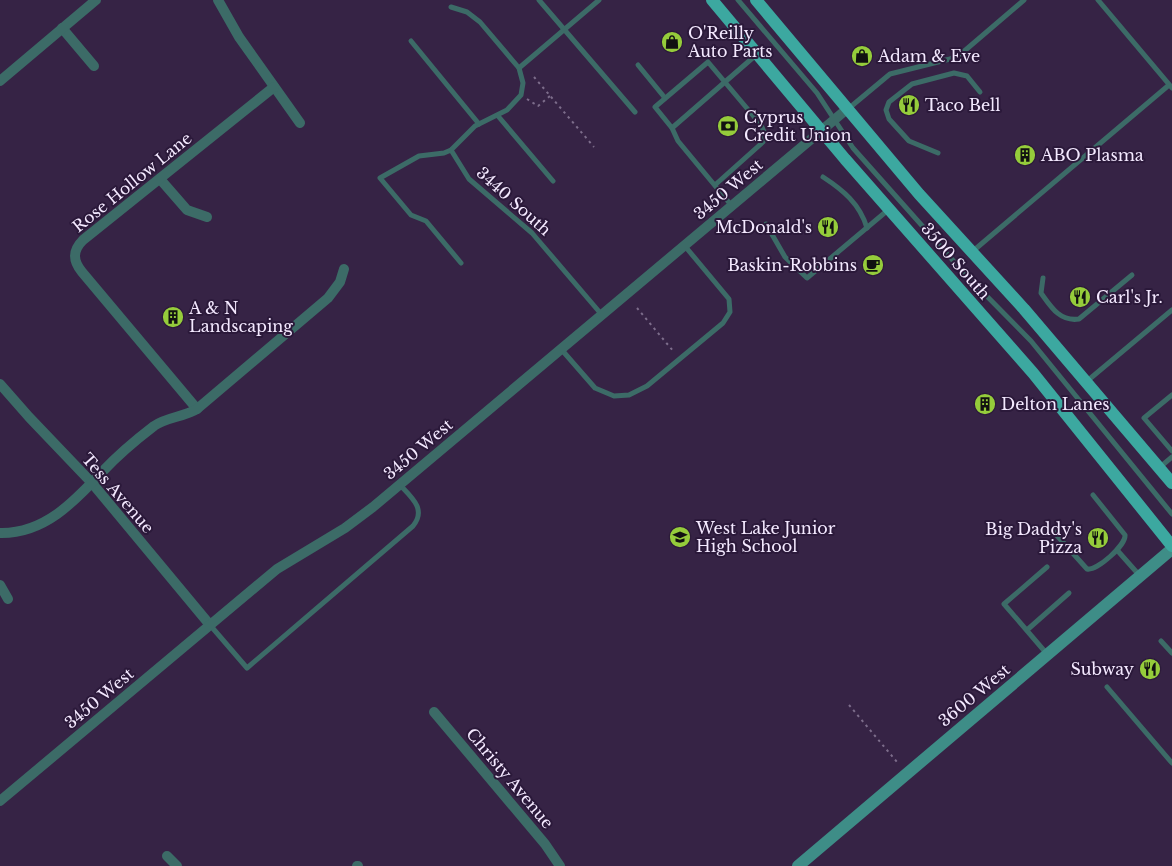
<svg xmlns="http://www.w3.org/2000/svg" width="1172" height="866" viewBox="0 0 1172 866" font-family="'Libre Baskerville',serif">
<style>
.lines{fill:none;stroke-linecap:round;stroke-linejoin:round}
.path{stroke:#7d6d8b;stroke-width:2;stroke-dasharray:2.5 4;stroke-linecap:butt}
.lane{stroke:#3c6b67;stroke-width:5}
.street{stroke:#3c6b67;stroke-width:10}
.secondary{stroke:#3e8d87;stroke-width:12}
.primary{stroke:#3ca8a0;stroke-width:12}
.labels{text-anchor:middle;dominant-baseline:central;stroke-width:4;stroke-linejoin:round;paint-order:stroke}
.poi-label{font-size:16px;fill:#f4e9ff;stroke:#2b193a;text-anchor:start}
.street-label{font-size:16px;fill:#f4e9ff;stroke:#2b193a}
</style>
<rect width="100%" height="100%" fill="#362345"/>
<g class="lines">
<g class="path">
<path d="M534,77l60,70"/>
<path d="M527,99l11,7 12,-10"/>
<path d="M637,308l37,44"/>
<path d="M849,705l48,57"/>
</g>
<g class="lane">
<path d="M539,0l96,112"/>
<path d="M738,0l79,93 36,55 112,126 66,67 141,173"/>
<path d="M1098,0l74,88"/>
<path d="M451,7l16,5 13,10 39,46 4,15 -2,12 -14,15 -32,16 -24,24 -7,3 -25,3 -39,22 31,37 15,6 35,42"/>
<path d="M411,41l68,83"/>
<path d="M638,65l27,33"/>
<path d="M519,68l80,-68"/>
<path d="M848,109l42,-35 60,-15 12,-6 62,-53"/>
<path d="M498,116l55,65"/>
<path d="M672,128l-17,-21 53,-45 53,63 4,9 -2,8 -48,43"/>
<path d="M451,150l18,29 63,54 70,82"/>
<path d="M938,153l-29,-12 -20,-22 -3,-9 3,-8 23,-18 42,-11 13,3 13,16"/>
<path d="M823,177c20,13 37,27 44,51"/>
<path d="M731,205l-53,-64 -6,-13 84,-73"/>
<path d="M766,224l19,33 22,21 81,-68"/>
<path d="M973,251l196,-166"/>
<path d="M1043,278l-2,15c10,14 19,29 38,26l53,-44"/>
<path d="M561,349l34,39 19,8 15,-1 18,-9 76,-63 7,-11 -1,-13 -45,-54"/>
<path d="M1086,382l86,-72"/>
<path d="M1172,395l-28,23 28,33"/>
<path d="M1159,468l13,-11"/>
<path d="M1052,530l35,39c10,2 39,-24 38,-34l-32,-40"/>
<path d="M1117,550l23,26"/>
<path d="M210,625l37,43 166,-142c14,-17 -2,-29 -14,-42"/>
<path d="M1027,630l42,-37"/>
<path d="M1161,641l11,12"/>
<path d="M1047,654l-43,-50 43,-37"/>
<path d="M1107,687l65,76"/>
</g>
<g class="street">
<path d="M218,0l21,37 61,86"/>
<path d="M62,28l32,38"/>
<path d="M0,81l96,-81"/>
<path d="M160,179l27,31 20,7"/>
<path d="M0,384l29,33 63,66 118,142"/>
<path d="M197,409l-115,-137c-9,-11 -10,-21 1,-32l191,-153"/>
<path d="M0,533c44,1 74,-31 102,-61 15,-16 35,-33 52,-46 13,-9 30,-9 43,-17l131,-111 12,-16 4,-13"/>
<path d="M0,585l8,14"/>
<path d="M434,712l111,132 15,22"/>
<path d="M0,801l277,-232 68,-41 28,-21 474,-398"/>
<path d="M167,856l10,10"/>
<path d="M357,866h1"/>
</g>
<path class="secondary" d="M798,866l374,-317"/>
<g class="primary">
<path d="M712,0l133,159 188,214 139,173"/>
<path d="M756,0l163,194 105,115 148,174"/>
</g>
</g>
<defs>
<g id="shop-disc" transform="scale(1.125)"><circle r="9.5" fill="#95cc3b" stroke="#2b193a"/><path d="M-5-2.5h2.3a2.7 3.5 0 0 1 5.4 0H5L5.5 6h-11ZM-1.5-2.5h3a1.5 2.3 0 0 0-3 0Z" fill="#111"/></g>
<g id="restaurant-disc" transform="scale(1.125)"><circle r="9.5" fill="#95cc3b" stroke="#2b193a"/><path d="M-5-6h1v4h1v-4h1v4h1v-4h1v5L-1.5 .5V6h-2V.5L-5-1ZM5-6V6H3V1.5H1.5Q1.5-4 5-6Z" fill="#111"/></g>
<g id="bank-disc" transform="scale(1.125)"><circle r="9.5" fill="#95cc3b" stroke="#2b193a"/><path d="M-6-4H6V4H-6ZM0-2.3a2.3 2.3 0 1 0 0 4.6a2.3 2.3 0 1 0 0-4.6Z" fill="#111"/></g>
<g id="building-disc" transform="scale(1.125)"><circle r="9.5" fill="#95cc3b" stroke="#2b193a"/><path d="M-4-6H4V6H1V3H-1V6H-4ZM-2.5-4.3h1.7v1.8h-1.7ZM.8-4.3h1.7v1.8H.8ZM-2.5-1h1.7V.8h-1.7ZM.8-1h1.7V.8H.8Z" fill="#111"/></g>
<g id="cafe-disc" transform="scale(1.125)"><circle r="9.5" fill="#95cc3b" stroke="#2b193a"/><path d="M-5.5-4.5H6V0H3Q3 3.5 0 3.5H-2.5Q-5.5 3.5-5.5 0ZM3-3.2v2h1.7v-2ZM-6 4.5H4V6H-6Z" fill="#111"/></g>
<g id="school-disc" transform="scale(1.125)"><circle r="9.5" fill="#95cc3b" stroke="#2b193a"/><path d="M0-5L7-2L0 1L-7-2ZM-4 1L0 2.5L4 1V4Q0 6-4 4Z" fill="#111"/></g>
</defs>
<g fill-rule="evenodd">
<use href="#shop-disc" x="672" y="42"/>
<use href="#shop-disc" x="862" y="56"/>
<use href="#restaurant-disc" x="909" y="105"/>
<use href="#bank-disc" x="728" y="126"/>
<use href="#building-disc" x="1025" y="155"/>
<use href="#restaurant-disc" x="828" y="227"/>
<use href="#cafe-disc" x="873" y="265"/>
<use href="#restaurant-disc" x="1080" y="297"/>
<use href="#building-disc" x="173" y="317"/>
<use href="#building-disc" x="985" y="404"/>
<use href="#school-disc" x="680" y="537"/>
<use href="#restaurant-disc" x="1098" y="538"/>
<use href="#restaurant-disc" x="1150" y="669"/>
</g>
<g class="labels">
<g class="poi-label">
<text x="688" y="33">O'Reilly<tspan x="688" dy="18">Auto Parts</tspan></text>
<text x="878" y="56">Adam &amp; Eve</text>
<text x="925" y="105">Taco Bell</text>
<text x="744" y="117">Cyprus<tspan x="744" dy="18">Credit Union</tspan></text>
<text x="1041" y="155">ABO Plasma</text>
<text x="812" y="227" text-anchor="end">McDonald's</text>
<text x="857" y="265" text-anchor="end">Baskin-Robbins</text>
<text x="1096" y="297">Carl's Jr.</text>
<text x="189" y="308">A &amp; N<tspan x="189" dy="18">Landscaping</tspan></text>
<text x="1001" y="404">Delton Lanes</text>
<text x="696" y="528">West Lake Junior<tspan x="696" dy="18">High School</tspan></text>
<text x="1082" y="529" text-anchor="end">Big Daddy's<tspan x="1082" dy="18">Pizza</tspan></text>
<text x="1134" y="669" text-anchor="end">Subway</text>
</g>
<g class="street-label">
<text transform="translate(132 182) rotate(-39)">Rose Hollow Lane</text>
<text transform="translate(728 189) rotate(-40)">3450 West</text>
<text transform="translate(514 201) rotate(42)">3440 South</text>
<text transform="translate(956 261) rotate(49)">3500 South</text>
<text transform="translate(418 449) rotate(-40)">3450 West</text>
<text transform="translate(118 493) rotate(49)">Tess Avenue</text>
<text transform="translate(974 695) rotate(-40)">3600 West</text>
<text transform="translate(99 698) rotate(-40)">3450 West</text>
<text transform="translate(510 778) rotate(50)">Christy Avenue</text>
</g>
</g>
</svg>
